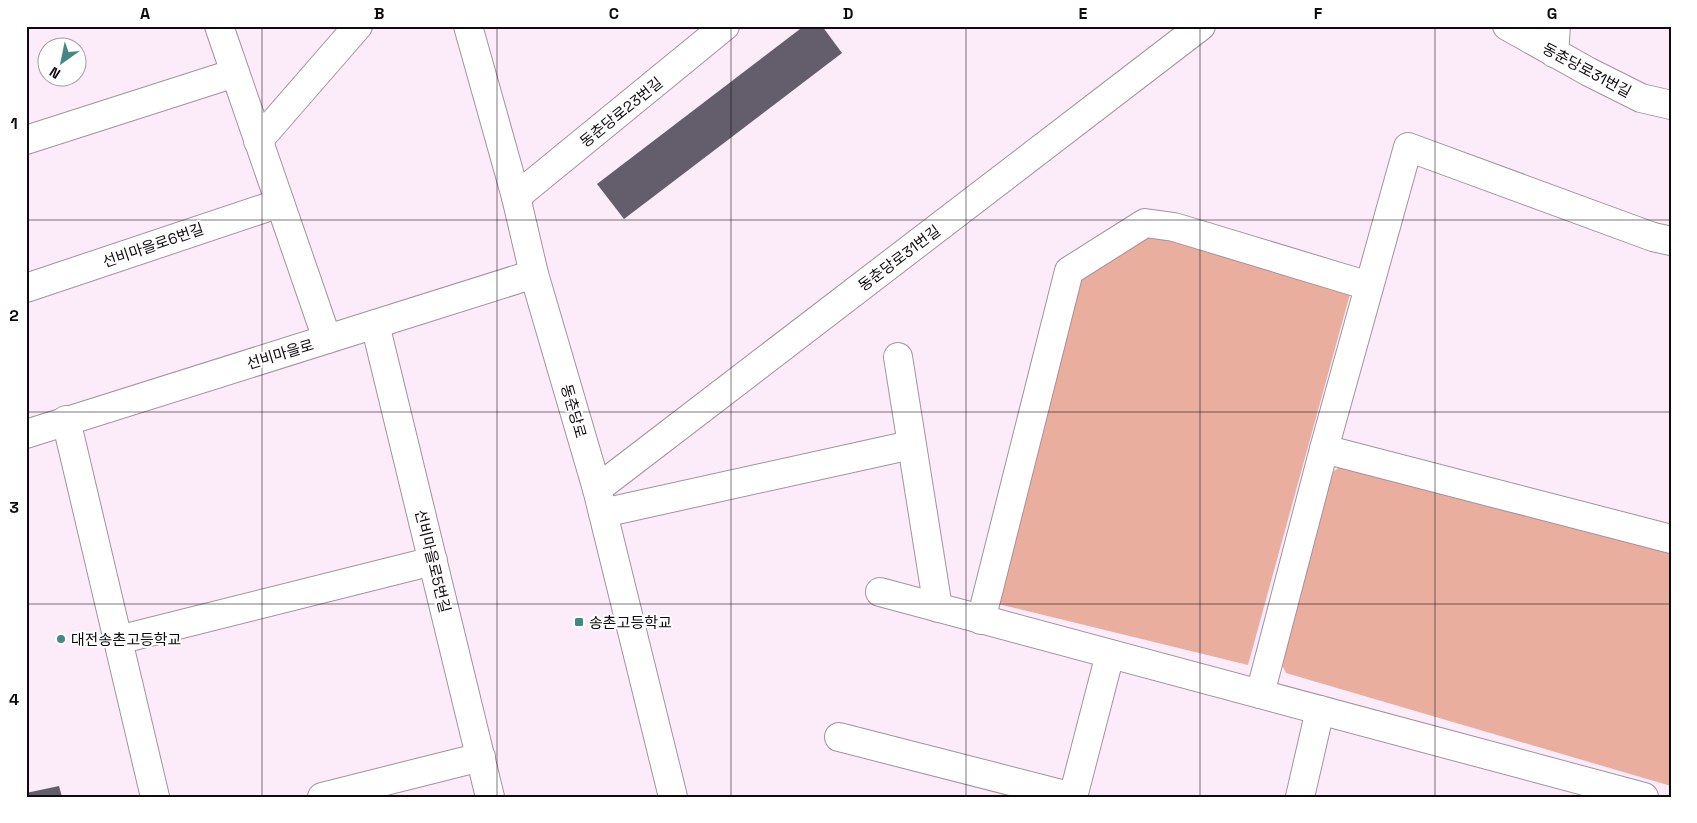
<svg xmlns="http://www.w3.org/2000/svg" width="1697" height="823" viewBox="0 0 1697 823" font-family="'Space Grotesk','Noto Sans KR',sans-serif">
<style>
.green{fill:#eaae9f}
.building{fill:#635d6c}
.lines{fill:none;stroke-linecap:round;stroke-linejoin:round}
.minor-casing{stroke:#a2939e;stroke-width:30}
.major-casing{stroke:#a2939e;stroke-width:30}
.minor{stroke:#fff;stroke-width:28}
.major{stroke:#fff;stroke-width:28}
.grid{fill:none;stroke:#0f0a0e;stroke-width:1;stroke-opacity:0.55}
.poi-dot{fill:#438981;stroke:#fff;stroke-width:2}
.labels{text-anchor:middle;dominant-baseline:central;stroke-width:4;stroke-linejoin:round;paint-order:stroke}
.street-label{font-size:15px;fill:#0f0a0e;stroke:#fff}
.poi-label{font-size:15px;fill:#0f0a0e;stroke:#fff;text-anchor:start}
.neatline{fill:none;stroke:#0f0a0e;stroke-width:2}
.grid-label{font-size:16px;text-anchor:middle;font-weight:bold;fill:#0f0a0e}
</style>
<rect width="100%" height="100%" fill="#fcebf8"/>
<g class="green">
<path d="M1151,234l199,60 -102,371 -254,-62 91,-336z"/>
<path d="M1347,462l324,88v236l-385,-113 -6,-12 51,-188z"/>
</g>
<g class="building">
<path d="M804,26h18l20,27 -218,166 -27,-35z"/>
<path d="M59,786l3,11h-36v-4z"/>
</g>
<g class="lines">
<g class="minor-casing">
<g id="minor">
<path d="M219,26l108,313"/>
<path d="M1507,26l82,46 52,26 30,7"/>
<path d="M1554,53l2,-27"/>
<path d="M26,140l209,-67"/>
<path d="M258,141l100,-115"/>
<path d="M516,197l209,-171"/>
<path d="M26,288l254,-85"/>
<path d="M375,324l115,473"/>
<path d="M898,357l40,251"/>
<path d="M66,420l89,377"/>
<path d="M26,434l508,-160"/>
<path d="M1324,449l347,90"/>
<path d="M597,489l604,-463"/>
<path d="M603,513l308,-68"/>
<path d="M880,592l764,205"/>
<path d="M981,620l88,-349 76,-48 29,4 195,59"/>
<path d="M118,640l315,-79"/>
<path d="M1260,694l64,-245 84,-302 245,90 18,4"/>
<path d="M839,737l234,60"/>
<path d="M322,797l159,-40"/>
<path d="M1073,797l37,-143"/>
<path d="M1300,797l20,-87"/>
</g>
</g>
<g class="major-casing">
<path id="major" d="M468,26l48,171 18,77 63,215 76,308"/>
</g>
<use href="#minor" class="minor"/>
<use href="#major" class="major"/>
</g>
<path class="grid" d="M262,26v771M497,26v771M731,26v771M966,26v771M1200,26v771M1435,26v771M26,220h1645M26,412h1645M26,604h1645"/>
<g class="poi-dot">
<rect x="574" y="617" width="10" height="10" rx="2.5"/>
<circle cx="61" cy="639" r="5"/>
</g>
<g class="labels">
<g class="street-label">
<text transform="translate(1587 70) rotate(28)">동춘당로31번길</text>
<text transform="translate(621 112) rotate(-39)">동춘당로23번길</text>
<text transform="translate(153 245) rotate(-19)">선비마을로6번길</text>
<text transform="translate(899 258) rotate(-37)">동춘당로31번길</text>
<text transform="translate(280 354) rotate(-17)">선비마을로</text>
<text transform="translate(574 411) rotate(74)">동춘당로</text>
<text transform="translate(433 561) rotate(76)">선비마을로5번길</text>
</g>
<g class="poi-label">
<text x="589" y="622">송촌고등학교</text>
<text x="71" y="639">대전송촌고등학교</text>
</g>
</g>
<rect width="1697" height="823" fill="none" stroke="#ffffff" stroke-width="55"/>
<g transform="translate(62 62) rotate(213)"><circle r="24" fill="#ffffff" stroke="#9f9d9f"/>
<path d="M0-4L9 19L0 12L-9 19Z" fill="#438981"/>
<text y="-8" font-size="14" font-weight="bold" text-anchor="middle" fill="#0f0a0e">N</text>
</g>
<rect x="28" y="28" width="1642" height="768" class="neatline"/>
<g class="grid-label">
<text x="145" y="19">A</text>
<text x="379" y="19">B</text>
<text x="614" y="19">C</text>
<text x="848" y="19">D</text>
<text x="1083" y="19">E</text>
<text x="1318" y="19">F</text>
<text x="1552" y="19">G</text>
<text x="14" y="129">1</text>
<text x="14" y="321">2</text>
<text x="14" y="513">3</text>
<text x="14" y="705">4</text>
</g>
</svg>
